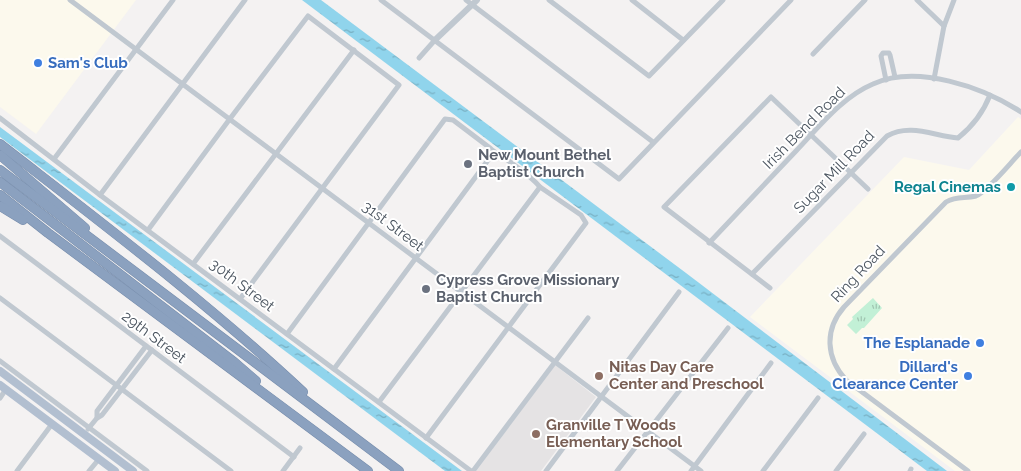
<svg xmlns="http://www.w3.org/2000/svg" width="1021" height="471" viewBox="0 0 1021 471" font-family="Raleway,sans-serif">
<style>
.commercial{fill:#fcf9ed}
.education{fill:#e5e3e4}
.grass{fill:url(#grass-tufts)}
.water{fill:url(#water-ripples)}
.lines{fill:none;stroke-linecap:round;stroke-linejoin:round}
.motorway-casing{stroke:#768cab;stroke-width:10}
.minor{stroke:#c0c8d0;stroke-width:5}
.tertiary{stroke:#c0c8d0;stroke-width:6}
.primary{stroke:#b2bfd0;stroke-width:8}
.motorway{stroke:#8ba1bf;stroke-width:9}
.shop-dot{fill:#3f7fe0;stroke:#fff;stroke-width:2}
.worship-dot{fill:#6b7280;stroke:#fff;stroke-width:2}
.culture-dot{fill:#0f9aa8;stroke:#fff;stroke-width:2}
.education-dot{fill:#8d6e63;stroke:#fff;stroke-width:2}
.labels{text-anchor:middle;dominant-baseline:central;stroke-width:4;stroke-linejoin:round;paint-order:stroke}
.shop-label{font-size:15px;font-weight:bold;fill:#366cbe;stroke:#fff;text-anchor:end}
.street-label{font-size:15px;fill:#4a545f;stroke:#fff}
.worship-label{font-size:15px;font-weight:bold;fill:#5b616d;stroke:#fff;text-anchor:start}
.culture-label{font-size:15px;font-weight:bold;fill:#0d838f;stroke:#fff;text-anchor:end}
.education-label{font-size:15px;font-weight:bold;fill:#785e54;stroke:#fff;text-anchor:start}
</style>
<defs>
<pattern id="grass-tufts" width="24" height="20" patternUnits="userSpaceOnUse" patternTransform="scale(1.25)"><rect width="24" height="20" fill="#c2f0d6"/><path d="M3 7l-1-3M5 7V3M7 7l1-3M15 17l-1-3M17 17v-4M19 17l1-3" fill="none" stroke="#a0c5b1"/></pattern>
<pattern id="water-ripples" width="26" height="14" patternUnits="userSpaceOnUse" patternTransform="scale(1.25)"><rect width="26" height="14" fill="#90d4ec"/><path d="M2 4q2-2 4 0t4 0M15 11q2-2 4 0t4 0" fill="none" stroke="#78afc2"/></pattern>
</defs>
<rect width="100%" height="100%" fill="#f4f2f2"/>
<g class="commercial">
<path d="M0,0h136l-100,134 -36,-27z"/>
<path d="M1018,117l3,2v352h-66l-205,-154 154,-160 65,13z"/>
</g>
<path class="education" d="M555,365l41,32 -55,74h-65z"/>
<path class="grass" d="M873,298l9,10 -18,20h-2l-6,6 -9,-9 6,-6 -1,-2z"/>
<g class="water">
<path d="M302,0h19l365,273 261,198h-20z"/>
<path d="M0,127l462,344h-17l-445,-334z"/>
</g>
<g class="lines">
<g class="motorway-casing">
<g id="motorway">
<path d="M0,144c103,80 208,159 303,248"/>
<path d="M0,155l85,73"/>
<path d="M0,170l399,301"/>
<path d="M0,182l234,180 22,19"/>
<path d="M0,195l48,38 320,238"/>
<path d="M0,206l23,14"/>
</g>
</g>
<g class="minor">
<path d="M70,0l631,471"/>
<path d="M381,0l238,179 172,-179"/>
<path d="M466,0l187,142"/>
<path d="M549,0l100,76 74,-76"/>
<path d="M632,0l51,40"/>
<path d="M917,0l27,26"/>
<path d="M813,54l52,-54"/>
<path d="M419,58l16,-18"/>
<path d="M934,79l10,-53 10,-26"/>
<path d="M886,80l-5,-24 2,-3h6l1,2 5,22"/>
<path d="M0,118l100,77 371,276"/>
<path d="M54,159l119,-159"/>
<path d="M100,195l145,-195"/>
<path d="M148,230l81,-110 79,-104 91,69 -159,214"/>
<path d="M0,236l294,221"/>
<path d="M709,243c29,-31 58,-61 87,-92 23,-24 46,-54 77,-67 44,-20 110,3 148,28"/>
<path d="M193,264l161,-214"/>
<path d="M752,274l135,-138c23,-13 47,0 71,2 15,-12 25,-25 32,-43"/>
<path d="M770,288l-106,-81 107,-110 97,92"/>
<path d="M0,298l231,173"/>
<path d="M287,334l158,-215 8,1 37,28c5,5 11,7 16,11 12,9 25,17 34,28l41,28 5,8 -160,215"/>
<path d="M0,361l147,110"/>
<path d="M334,369l160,-217"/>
<path d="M0,398l6,-9"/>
<path d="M379,402l161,-215"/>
<path d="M97,418v-7l49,-65"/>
<path d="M88,429l9,-11 5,-3 50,-65"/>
<path d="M17,471l35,-47"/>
<path d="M89,471l10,-12"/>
<path d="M283,471l17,-23"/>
<path d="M473,471l115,-153"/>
<path d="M546,471l133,-179"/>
<path d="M617,471l111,-143"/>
<path d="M691,471l80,-108"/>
<path d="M763,471l55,-73"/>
<path d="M836,471l28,-37"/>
<path d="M910,471l1,-2"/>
<path d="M968,471l-122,-91c-20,-22 -22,-50 -2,-73l102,-105c11,-7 19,-3 30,-6 11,-4 35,-34 45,-44"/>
</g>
<path class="tertiary" d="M435,40l42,-40"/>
<g class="primary">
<path d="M0,371l133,100"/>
<path d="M0,385l115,86"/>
</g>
<use href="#motorway" class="motorway"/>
</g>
<g class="shop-dot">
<circle cx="38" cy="63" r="5"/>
<circle cx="980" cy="343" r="5"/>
<circle cx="968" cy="376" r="5"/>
</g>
<g class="worship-dot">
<circle cx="468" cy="164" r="5"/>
<circle cx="426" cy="289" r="5"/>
</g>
<circle class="culture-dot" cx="1011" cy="187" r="5"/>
<g class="education-dot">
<circle cx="599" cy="376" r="5"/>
<circle cx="536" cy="434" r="5"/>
</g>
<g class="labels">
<g class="shop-label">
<text x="48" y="63" text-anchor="start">Sam's Club</text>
<text x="970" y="343">The Esplanade</text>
<text x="958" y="367">Dillard's<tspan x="958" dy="17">Clearance Center</tspan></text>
</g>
<g class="street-label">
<text transform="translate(804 128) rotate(-45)">Irish Bend Road</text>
<text transform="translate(834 172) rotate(-46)">Sugar Mill Road</text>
<text transform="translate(393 226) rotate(37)">31st Street</text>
<text transform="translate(858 274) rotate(-47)">Ring Road</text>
<text transform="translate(242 285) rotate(37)">30th Street</text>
<text transform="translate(154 337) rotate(37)">29th Street</text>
</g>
<g class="worship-label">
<text x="478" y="155">New Mount Bethel<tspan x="478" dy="17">Baptist Church</tspan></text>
<text x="436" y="280">Cypress Grove Missionary<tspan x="436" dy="17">Baptist Church</tspan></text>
</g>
<g class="culture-label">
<text x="1001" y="187">Regal Cinemas</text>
</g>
<g class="education-label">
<text x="609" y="367">Nitas Day Care<tspan x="609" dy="17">Center and Preschool</tspan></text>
<text x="546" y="425">Granville T Woods<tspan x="546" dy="17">Elementary School</tspan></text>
</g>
</g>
</svg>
